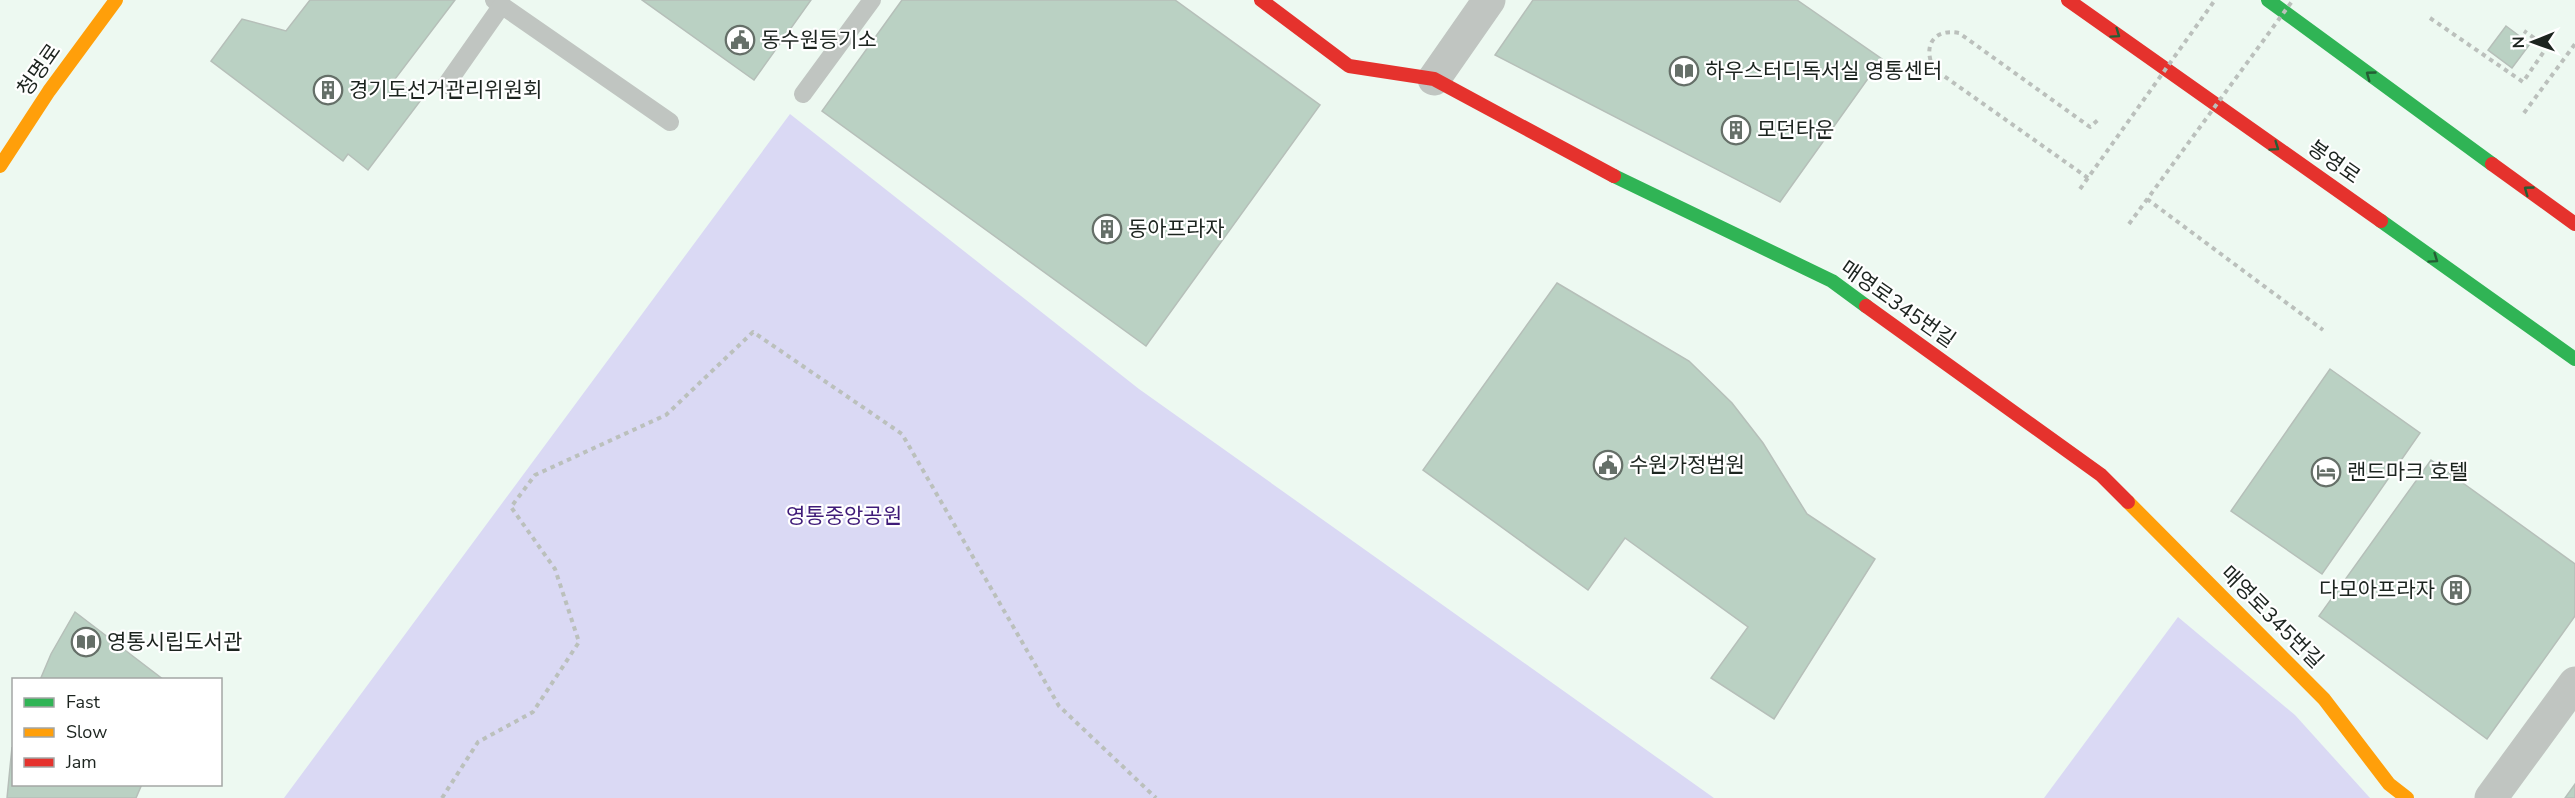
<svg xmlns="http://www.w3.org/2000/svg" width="2575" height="798" viewBox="0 0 2575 798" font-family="'Nunito Sans','Noto Sans KR',sans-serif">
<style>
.green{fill:#dad9f4}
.building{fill:#bad1c3;stroke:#b6bfb9;stroke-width:1.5}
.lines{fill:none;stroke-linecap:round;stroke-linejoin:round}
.path{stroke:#bbc0bc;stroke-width:4;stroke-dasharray:4.5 4.5;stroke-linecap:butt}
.lane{stroke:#c0c5c1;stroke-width:18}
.street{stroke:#c0c5c1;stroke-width:33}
.fast{stroke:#30b455;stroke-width:14}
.slow{stroke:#ff9f0a;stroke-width:14}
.jam{stroke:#e5322d;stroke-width:14}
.path-bridge{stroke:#bbc0bc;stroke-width:4;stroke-dasharray:4.5 4.5;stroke-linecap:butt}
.oneway{stroke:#245e35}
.labels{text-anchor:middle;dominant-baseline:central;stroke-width:4.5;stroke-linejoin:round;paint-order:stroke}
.poi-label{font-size:21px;fill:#1c241f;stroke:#fff;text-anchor:start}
.street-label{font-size:21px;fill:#1c241f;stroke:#fff}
.park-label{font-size:21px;fill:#3f1b78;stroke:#fff}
</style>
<rect width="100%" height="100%" fill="#edf9f1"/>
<g class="green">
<path d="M790,114l349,275 575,409h-1430z"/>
<path d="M2178,617l117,98 75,83h-326z"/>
</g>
<g class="building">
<path d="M310,0h145l-60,79 26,21 -53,70 -20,-16 -5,7 -132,-100 31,-42 44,12z"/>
<path d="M642,0h169l-57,80z"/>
<path d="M902,0h273l145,105 -174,241 -324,-235z"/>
<path d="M1533,0h264l85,59 -102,143 -285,-147z"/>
<path d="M2506,26l24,18 -18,24 -24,-18z"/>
<path d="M1557,283l132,78 43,42 31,40 44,71 68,45 -101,160 -63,-41 37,-51 -123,-89 -37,52 -165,-120z"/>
<path d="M2330,369l90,64 -98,141 -91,-63z"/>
<path d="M2431,460l144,104v52l-88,123 -168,-123z"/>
<path d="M75,612l89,68h-124l11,-26z"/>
<path d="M12,747l2,37h128l-6,14h-129z"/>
<path d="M2575,784v14h-10z"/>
</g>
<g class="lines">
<g class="path">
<path d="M2430,18l93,64 24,-35 -23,-16"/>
<path d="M2524,113l51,-69"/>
<path d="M2088,178l-154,-109c-12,-23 0,-41 25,-36l131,94 9,-8"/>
<path d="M2147,199l176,131"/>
<path d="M442,798l36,-56 55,-30 46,-70 -24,-73 -44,-62 24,-32 131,-60 87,-83 149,102 157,272 97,92"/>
</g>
<g class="lane">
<path d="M494,0l176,122"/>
<path d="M446,85l56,-80"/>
<path d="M803,94l69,-94"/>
</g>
<g class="street">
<path d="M1434,79l55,-79"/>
<path d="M2491,798l84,-115"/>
</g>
<g class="fast">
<path d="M2268,0l224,164"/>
<path d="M1614,176l218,105 34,25"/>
<path d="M2381,221l194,138"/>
</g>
<g class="slow">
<path d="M0,166l49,-75 67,-91"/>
<path d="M2128,502l196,197 65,85 18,14"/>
</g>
<g class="jam">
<path d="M1261,0l88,66 85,13 180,97"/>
<path d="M2068,0l313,221"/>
<path d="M2492,164l83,60"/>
<path d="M1866,306l235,169 27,27"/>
</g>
<g class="path-bridge">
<path d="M2080,189l135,-189"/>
<path d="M2129,224l164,-224"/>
</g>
</g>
<defs><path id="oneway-chevron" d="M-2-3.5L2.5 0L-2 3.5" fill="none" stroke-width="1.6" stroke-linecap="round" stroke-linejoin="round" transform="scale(1.5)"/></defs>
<g class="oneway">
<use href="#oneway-chevron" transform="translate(2116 34) rotate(35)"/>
<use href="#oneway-chevron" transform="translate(2370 75) rotate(-144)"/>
<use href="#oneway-chevron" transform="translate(2275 147) rotate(35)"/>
<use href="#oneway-chevron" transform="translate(2528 190) rotate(-144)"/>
<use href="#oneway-chevron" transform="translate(2434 259) rotate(35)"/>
</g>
<defs>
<g id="civic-ring" transform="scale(1.5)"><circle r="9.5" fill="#fff" stroke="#656f68" stroke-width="1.5"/><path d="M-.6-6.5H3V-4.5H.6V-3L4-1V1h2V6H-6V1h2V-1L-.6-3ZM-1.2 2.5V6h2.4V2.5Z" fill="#656f68"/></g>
<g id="library-ring" transform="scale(1.5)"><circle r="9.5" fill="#fff" stroke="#656f68" stroke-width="1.5"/><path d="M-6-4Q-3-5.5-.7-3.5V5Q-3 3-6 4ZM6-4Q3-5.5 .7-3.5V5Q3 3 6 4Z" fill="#656f68"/></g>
<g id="building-ring" transform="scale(1.5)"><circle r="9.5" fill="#fff" stroke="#656f68" stroke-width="1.5"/><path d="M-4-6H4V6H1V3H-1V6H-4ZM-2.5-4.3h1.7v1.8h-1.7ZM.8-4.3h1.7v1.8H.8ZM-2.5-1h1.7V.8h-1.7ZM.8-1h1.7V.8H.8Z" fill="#656f68"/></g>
<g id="hotel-ring" transform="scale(1.5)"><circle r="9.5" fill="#fff" stroke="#656f68" stroke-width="1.5"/><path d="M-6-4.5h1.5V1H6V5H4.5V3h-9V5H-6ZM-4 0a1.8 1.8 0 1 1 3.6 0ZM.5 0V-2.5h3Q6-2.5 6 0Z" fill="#656f68"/></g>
</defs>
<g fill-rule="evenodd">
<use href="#civic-ring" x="740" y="40"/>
<use href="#library-ring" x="1684" y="71"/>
<use href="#building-ring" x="328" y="90"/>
<use href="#building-ring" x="1736" y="130"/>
<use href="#building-ring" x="1107" y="229"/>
<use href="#civic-ring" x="1608" y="465"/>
<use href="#hotel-ring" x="2326" y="472"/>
<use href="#building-ring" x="2456" y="590"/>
<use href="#library-ring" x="86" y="642"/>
</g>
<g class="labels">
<g class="poi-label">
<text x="761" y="40">동수원등기소</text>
<text x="1705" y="71">하우스터디독서실 영통센터</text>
<text x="349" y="90">경기도선거관리위원회</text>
<text x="1757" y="130">모던타운</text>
<text x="1128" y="229">동아프라자</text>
<text x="1629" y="465">수원가정법원</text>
<text x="2347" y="472">랜드마크 호텔</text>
<text x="2435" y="590" text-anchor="end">다모아프라자</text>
<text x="107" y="642">영통시립도서관</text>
</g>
<g class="street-label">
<text transform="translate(39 70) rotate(-55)">청명로</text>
<text transform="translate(2334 162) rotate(35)">봉영로</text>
<text transform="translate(1898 304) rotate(35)">매영로345번길</text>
<text transform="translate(2272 617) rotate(45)">매영로345번길</text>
</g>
<g class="park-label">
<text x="844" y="516">영통중앙공원</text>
</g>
</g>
<rect x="12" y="678" width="210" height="108" fill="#ffffff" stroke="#a4a7a5" stroke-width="1.5"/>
<rect x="24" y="698" width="30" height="9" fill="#30b455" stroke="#a4a7a5" stroke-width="1.5"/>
<text x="66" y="708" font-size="18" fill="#1c241f">Fast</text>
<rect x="24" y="728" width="30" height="9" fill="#ff9f0a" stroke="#a4a7a5" stroke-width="1.5"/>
<text x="66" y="738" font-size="18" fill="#1c241f">Slow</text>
<rect x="24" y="758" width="30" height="9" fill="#e5322d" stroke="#a4a7a5" stroke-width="1.5"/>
<text x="66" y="768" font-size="18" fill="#1c241f">Jam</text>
<g transform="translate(2533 42) rotate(269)" stroke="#ffffff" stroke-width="4.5" paint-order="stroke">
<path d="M0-4.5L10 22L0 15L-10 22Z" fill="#1c241f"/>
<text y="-9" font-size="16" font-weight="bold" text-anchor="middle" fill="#1c241f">N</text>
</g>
</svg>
